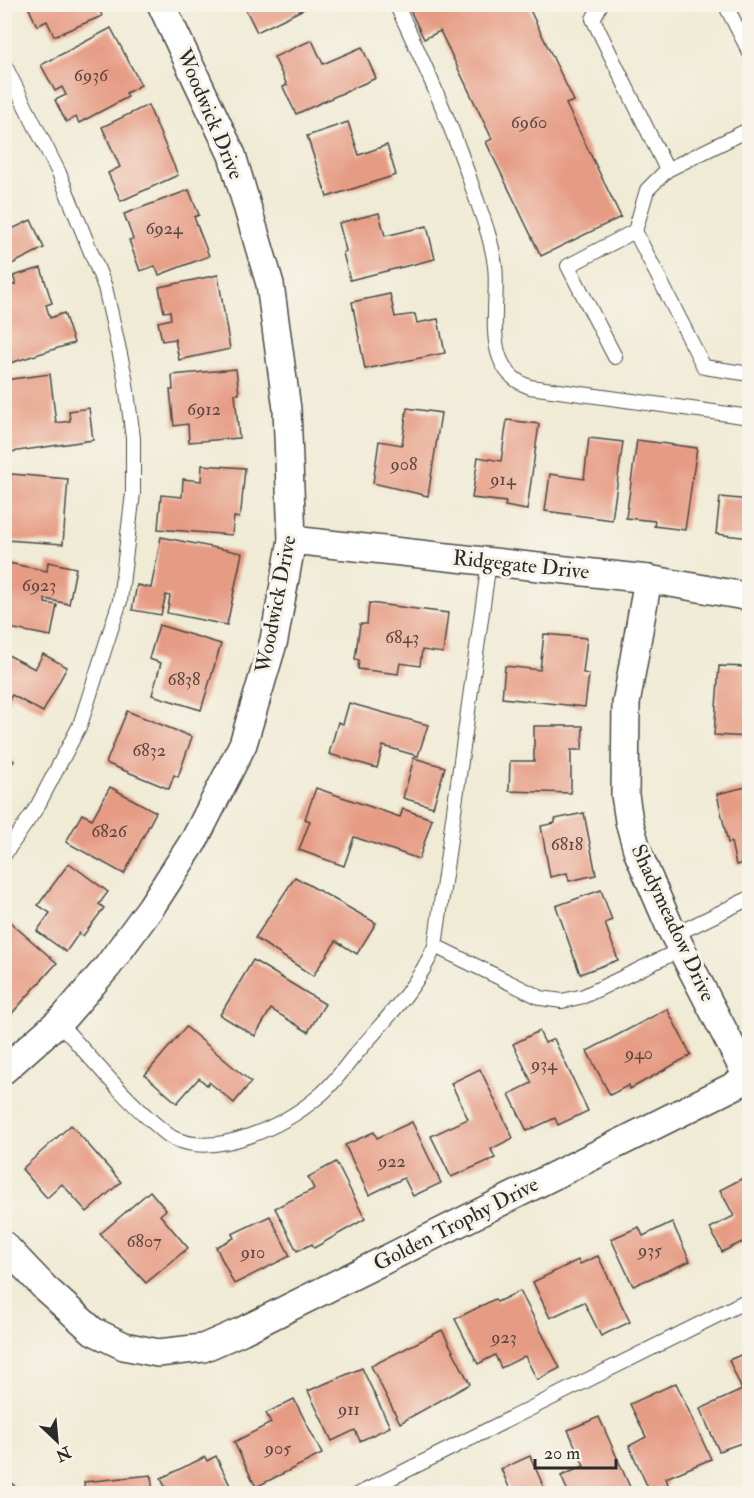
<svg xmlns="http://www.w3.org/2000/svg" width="754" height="1498" viewBox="0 0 754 1498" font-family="'IM FELL Double Pica',serif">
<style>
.building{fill:#e69b84}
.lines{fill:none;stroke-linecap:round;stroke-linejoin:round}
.lane-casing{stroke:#494844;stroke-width:16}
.street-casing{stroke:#494844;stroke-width:30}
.lane{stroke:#fff;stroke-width:14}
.street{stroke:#fff;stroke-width:27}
.labels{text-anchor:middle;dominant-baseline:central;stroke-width:6;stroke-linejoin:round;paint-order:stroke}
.number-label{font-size:18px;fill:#5a4741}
.street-label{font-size:21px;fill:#2b2b2b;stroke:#f7f3e8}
</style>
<rect width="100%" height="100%" fill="#f7f3e8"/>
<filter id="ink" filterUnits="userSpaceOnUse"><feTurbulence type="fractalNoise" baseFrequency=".0167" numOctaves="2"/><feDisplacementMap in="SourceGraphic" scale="12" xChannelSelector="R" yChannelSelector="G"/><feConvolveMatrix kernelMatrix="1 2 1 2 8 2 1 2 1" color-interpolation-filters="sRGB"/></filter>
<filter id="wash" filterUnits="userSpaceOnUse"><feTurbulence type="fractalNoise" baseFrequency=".008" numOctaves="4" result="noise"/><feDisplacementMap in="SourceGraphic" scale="24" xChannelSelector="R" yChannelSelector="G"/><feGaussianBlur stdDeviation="1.35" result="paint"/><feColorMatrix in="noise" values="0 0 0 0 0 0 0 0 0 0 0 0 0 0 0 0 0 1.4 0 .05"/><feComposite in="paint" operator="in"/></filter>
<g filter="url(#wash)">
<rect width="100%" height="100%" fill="#f0ebd5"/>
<g id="blocks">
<g class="building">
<path d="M27,4h70l5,12 -48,20 -7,-15 -10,5z"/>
<path d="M243,4h71l-57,28z"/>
<path d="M407,4h120l47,97 -8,3 55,113 -80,39 -55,-114 6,-3 -52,-108 -16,8z"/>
<path d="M111,28l30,57 -15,8 2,4 -49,26 -3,-6 -10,5 -11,-22 11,-5 -4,-8 -7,4 -14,-26z"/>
<path d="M312,40l11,24 39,-17 14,31 -80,36 -13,-27 4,-2 -13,-28z"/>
<path d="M148,105l30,70 -57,26 -13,-28 12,-6 -18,-40z"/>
<path d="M348,122l11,33 28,-10 9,30 -69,22 -20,-61z"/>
<path d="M189,190l10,25 -5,2 15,39 -50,19 -4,-9 -15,5 -11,-31 4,-1 -9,-25z"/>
<path d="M379,213l6,23 42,-10 8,33 -85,21 -7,-27 3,-2 -7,-28z"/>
<path d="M8,218l4,11 19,-9 13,28 -40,20v-48z"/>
<path d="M41,268l11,35 -6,2 4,13 14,-5 10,30 -70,22v-78l12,-3 -3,-8z"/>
<path d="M218,275l12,74 -51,11 -4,-21 -13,2 -4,-19 13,-3 -1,-8 -6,1 -5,-25z"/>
<path d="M390,294l5,23 20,-3 2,9 21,-4 7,34 -80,16 -13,-67z"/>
<path d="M236,369l3,25h-4l4,44 -50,4 -1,-18 -14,2 -4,-36h3l-1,-15z"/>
<path d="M50,374l6,49 14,-2 -1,-10 20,-3 4,32 -82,12 -7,-49v-23z"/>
<path d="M407,408l34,5 -13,83 -55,-13 6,-42 23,4z"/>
<path d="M507,420l32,4 -12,86 -22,-4 1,-4 -34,-4 6,-41 23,4z"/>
<path d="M589,438l34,4 -11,78 -67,-9 5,-37 34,5z"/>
<path d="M637,440l60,8 -12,82 -31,-4 1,-5 -29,-3z"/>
<path d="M202,465l43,3 -4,43 -2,7 -5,-1 -2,18 -74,-6 3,-34 21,2 1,-18 18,2z"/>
<path d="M11,474l57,5 -5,65 -57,-4z"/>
<path d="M720,497l30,3v38l-34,-4z"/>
<path d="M161,537l81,16 -15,72 -60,-12 3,-17 -4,-1 -5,20 -29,-5 5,-25 14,3z"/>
<path d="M4,562l43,9 1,-9 28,6 -7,36 -24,-5v4l12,2 -6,31 -47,-9z"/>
<path d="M369,603l79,10 -5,40 -21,-3 -2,16 -20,-3 -2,11 -40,-5 1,-9 -4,-1 5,-35h7z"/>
<path d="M159,625l62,19 -20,66 -49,-15 9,-32 -12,-4z"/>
<path d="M544,634l43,4 -4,35 6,1 -4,33 -83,-9 3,-32 35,4z"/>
<path d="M6,654l29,15 8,-15 24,13 -24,45 -31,-17 -8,14z"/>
<path d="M719,666l31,1v70l-36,-2z"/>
<path d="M349,703l79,22 -10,31 -35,-10 -6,22 -48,-14 9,-32 5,2z"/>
<path d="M127,711l65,26 -14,40 -4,-2 -5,14 -63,-26z"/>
<path d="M534,726h49l-1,24h-11v43l-62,-2 1,-30h24z"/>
<path d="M4,754l10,7 -10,14z"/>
<path d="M414,758l31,9 -12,40 -30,-9z"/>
<path d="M750,786v76l-14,3 -5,-23 -3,1 -11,-49z"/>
<path d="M110,787l46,25 -32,62 -58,-32 16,-28 10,5z"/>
<path d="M316,788l84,29 3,-8 29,10 -13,40 -65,-22 -10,29 -45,-16 11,-29 -5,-2z"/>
<path d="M584,813l12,62 -27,6 -2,-8 -17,4 -9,-51 14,-3v-4z"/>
<path d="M69,863l39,29 -9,12 5,4 -21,28 -4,-3 -13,19 -29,-21 13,-18 -12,-8z"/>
<path d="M295,877l81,46 -19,31 -21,-13 -23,35 -58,-38z"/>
<path d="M601,890l11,30 -7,3 13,37 -38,14 -24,-68z"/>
<path d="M4,917l53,46 -51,57 -2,-1z"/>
<path d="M253,960l72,44 -17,28 -37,-23 -16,27 -35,-21z"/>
<path d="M667,1009l24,46 -61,34 -1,-4 -19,10 -23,-44z"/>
<path d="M186,1027l65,55 -17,21 -25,-21 -2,3 -8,-7 -22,25 -32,-28z"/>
<path d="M539,1031l6,12 9,-4 34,72 -30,14 -3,-7 -28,13 -18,-37 23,-11 -19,-39z"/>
<path d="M480,1069l33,69 -22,11 4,9 -44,19 -20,-41 37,-17 -17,-36z"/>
<path d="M412,1122l29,61 -28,13 -9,-18 -35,17 -24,-50 29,-13 3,6z"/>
<path d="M71,1125l50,57 -34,30 -25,-28 -15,14 -25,-29z"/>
<path d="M336,1162l29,57 -51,29 -2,-4 -15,7 -22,-43 39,-19 -6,-12z"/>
<path d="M747,1176l3,4v78l-8,-16 -20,10 -12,-24 24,-12 -14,-26z"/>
<path d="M150,1191l16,19 -6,5 28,33 -42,35 -46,-49z"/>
<path d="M270,1216l20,40 -56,28 -18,-37 18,-9 -2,-4z"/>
<path d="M672,1222l18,39 -57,25 -22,-47 28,-12 4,9z"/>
<path d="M598,1256l32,66 -29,14 -17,-34 -34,16 -17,-36 45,-22 2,4z"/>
<path d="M520,1291l40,77 -23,12 -12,-24 -24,12 -6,-13 -17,9 -23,-45 40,-20 2,3z"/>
<path d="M442,1330l28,54 -70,39 -29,-57z"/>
<path d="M750,1351v89l-31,11 -19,-42 42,-19 -13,-30z"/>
<path d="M362,1368l28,59 -30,14 -5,-11 -23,11 -24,-50z"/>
<path d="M676,1383l35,76 -45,19 2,6 -18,8 -21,-46 17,-9 -16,-33z"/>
<path d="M294,1399l28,55 -66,33 -22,-45 37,-19 -5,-10z"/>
<path d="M599,1417l34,77h-64l-8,-18 23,-10 -16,-36z"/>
<path d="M216,1456l18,38h-66l-7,-16 44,-21 2,4z"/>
<path d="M530,1456l17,38h-35l-11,-25z"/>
<path d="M151,1475l2,19h-68l-1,-12z"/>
<path d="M11,1482l9,12h-16v-6z"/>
</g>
</g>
</g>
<g filter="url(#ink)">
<use href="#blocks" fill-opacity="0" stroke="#494844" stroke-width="1.5"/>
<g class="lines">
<g class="lane-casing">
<g id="lane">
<path d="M396,4c30,62 58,126 79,191 8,23 17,46 20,71 5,41 -16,103 35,121l220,30"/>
<path d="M601,4l-8,15 74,151"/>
<path d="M725,4l25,49"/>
<path d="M4,64l55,109 46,114 20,90 8,61v55l-13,108 -40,124 -43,82 -33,48"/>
<path d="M635,231l69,136 46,7"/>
<path d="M615,357l-47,-91 67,-35 12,-41 20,-20 83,-41"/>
<path d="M674,935l76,-37"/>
<path d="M435,946l106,52 21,3 22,-5 98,-47"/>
<path d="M58,1022c32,34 62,72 97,102 6,5 12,11 18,14 44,21 112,-13 146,-42 14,-11 25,-28 36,-41 30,-35 62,-67 80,-109l54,-384"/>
<path d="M359,1494l391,-195"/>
</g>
</g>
<g class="street-casing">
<g id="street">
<path d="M292,540l356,39 102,18"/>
<path d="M648,579l-22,125 -1,91 4,26 9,32 31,72 81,157"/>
<path d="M4,1070l61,-54 43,-50 43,-59 44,-68 48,-95 31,-104 18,-100 -5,-131 -17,-125 -38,-129 -71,-151"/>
<path d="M4,1245l42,44 47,42 31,15 34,7 45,-5 39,-17 508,-253"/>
</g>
</g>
<use href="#lane" class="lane"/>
<use href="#street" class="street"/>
</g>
</g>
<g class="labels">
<g class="number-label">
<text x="91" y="75">6936</text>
<text x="529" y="122">6960</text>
<text x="164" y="228">6924</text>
<text x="204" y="409">6912</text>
<text x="404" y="464">908</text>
<text x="503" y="479">914</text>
<text x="39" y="585">6923</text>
<text x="402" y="637">6843</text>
<text x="184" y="679">6838</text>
<text x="149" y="750">6832</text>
<text x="109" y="831">6826</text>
<text x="567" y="844">6818</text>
<text x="639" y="1053">940</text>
<text x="544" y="1064">934</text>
<text x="392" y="1161">922</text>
<text x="144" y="1241">6807</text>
<text x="650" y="1250">935</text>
<text x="253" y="1252">910</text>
<text x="504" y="1337">923</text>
<text x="349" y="1409">911</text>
<text x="278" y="1448">905</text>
</g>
<g class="street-label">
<text transform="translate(210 114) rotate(67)">Woodwick Drive</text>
<text transform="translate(521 565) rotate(6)">Ridgegate Drive</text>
<text transform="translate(276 604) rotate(-79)">Woodwick Drive</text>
<text transform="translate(673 923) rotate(65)">Shadymeadow Drive</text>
<text transform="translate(456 1224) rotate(-27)">Golden Trophy Drive</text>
</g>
</g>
<rect width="754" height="1498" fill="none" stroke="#f7f3e8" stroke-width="24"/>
<g transform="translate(57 1441) rotate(154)" stroke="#f7f3e8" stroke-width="4.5" paint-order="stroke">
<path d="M0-4.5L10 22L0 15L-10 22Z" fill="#2b2b2b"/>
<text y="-9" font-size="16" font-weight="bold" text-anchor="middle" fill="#2b2b2b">N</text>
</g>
<path d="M535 1459v9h81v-9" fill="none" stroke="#2b2b2b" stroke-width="3"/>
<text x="544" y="1459" font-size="18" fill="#2b2b2b" stroke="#f7f3e8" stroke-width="4.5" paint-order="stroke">20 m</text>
</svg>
